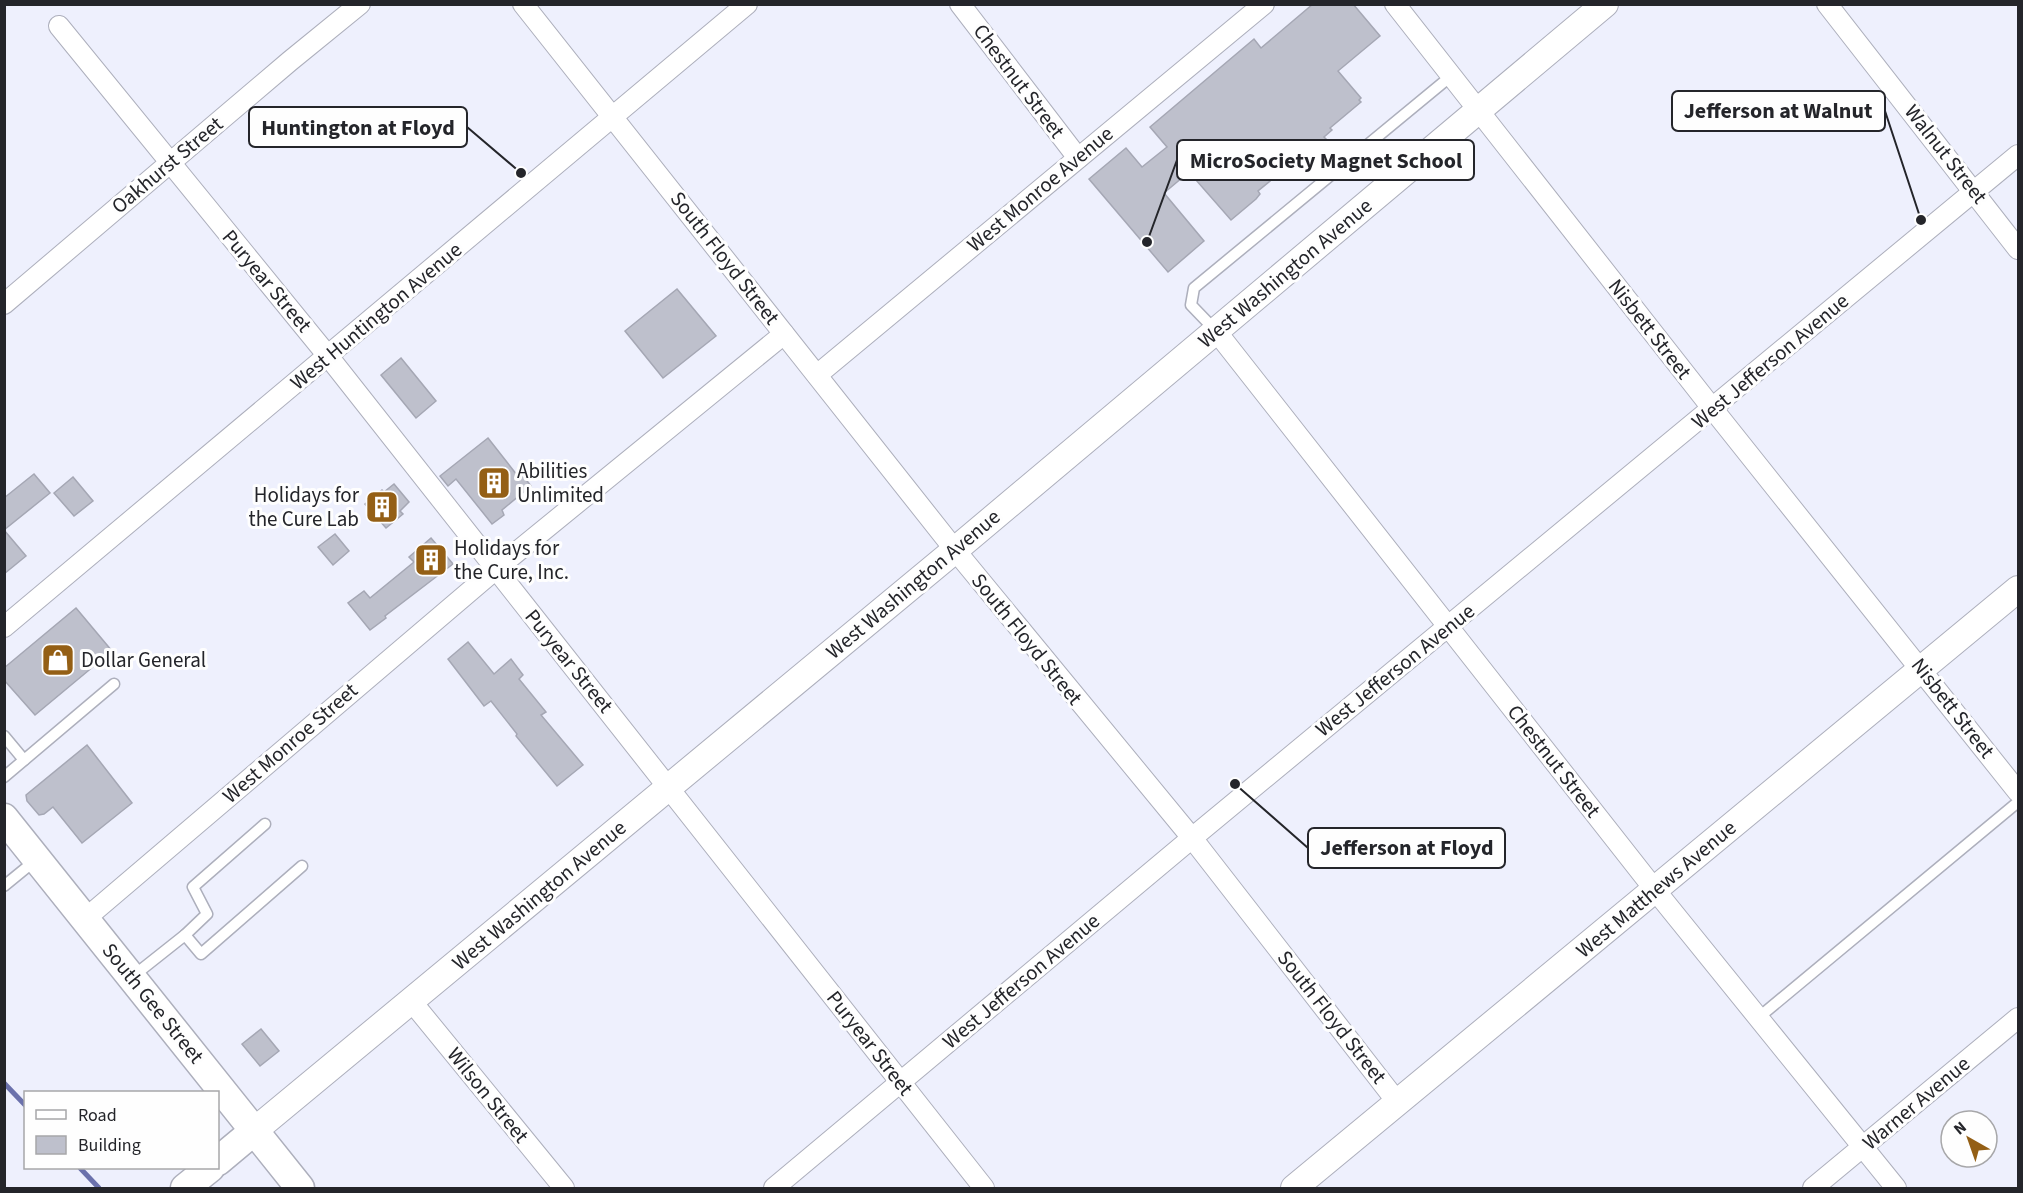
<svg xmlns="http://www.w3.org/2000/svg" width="2023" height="1193" viewBox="0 0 2023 1193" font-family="'Source Sans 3',sans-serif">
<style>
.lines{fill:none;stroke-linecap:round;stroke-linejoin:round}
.stream{stroke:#6b71ac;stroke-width:5}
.building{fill:#bec0cc;stroke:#a5a7b4;stroke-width:1.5}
.service-casing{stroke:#adafbc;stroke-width:13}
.minor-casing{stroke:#adafbc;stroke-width:22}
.tertiary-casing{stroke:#adafbc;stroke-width:28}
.secondary-casing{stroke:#adafbc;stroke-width:31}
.service{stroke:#fff;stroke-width:10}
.minor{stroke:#fff;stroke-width:20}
.tertiary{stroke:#fff;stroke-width:26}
.secondary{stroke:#fff;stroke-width:28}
.labels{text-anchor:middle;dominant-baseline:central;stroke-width:6;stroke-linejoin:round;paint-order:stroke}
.street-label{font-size:21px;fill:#24252a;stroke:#fefefe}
.poi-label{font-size:21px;fill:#24252a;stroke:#fefefe;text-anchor:start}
.leader{fill:none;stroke:#24252a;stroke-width:2}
.callout-dot{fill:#24252a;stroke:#fefefe;stroke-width:2}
.callout{fill:#fefefe;stroke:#24252a;stroke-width:2}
.callout-label{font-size:22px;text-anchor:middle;font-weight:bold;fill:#24252a}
</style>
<rect width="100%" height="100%" fill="#eef0fd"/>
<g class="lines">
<g class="stream">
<path d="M4,1083l22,23"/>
<path d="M80,1168l19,20"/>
</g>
</g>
<g class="building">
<path d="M1313,4h40l27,32 -42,35 23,27 -2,2 2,2 -31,26 2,2 -8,7 3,3 -38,32 -3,-4 -28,23 2,3 -4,5 -25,21 -42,-48 -25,21 40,48 -36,31 -79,-93 37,-31 16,19 25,-20 -17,-20 104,-88 7,9z"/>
<path d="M677,289l39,47 -53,42 -38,-47z"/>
<path d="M401,358l35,43 -20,17 -35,-43z"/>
<path d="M488,438l29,37 3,-3 11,14 -29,24 2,5 -12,9 -36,-45 -8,7 -8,-10z"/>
<path d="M34,474l16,19 -46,37v-32z"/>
<path d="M73,477l20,24 -19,15 -20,-23z"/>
<path d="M394,484l15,18 -9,9 3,3 -17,14 -21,-24 17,-14 2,2z"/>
<path d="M4,530l22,26 -22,18z"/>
<path d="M335,534l14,17 -16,14 -15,-18z"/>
<path d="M431,538l22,26 -68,52 1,2 -16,12 -22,-27 16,-12 6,7 44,-36 -5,-5z"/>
<path d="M76,608l36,43 -77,64 -31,-35v-12z"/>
<path d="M468,642l26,32 17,-15 12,16 -4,4 27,33 -5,3 42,50 -26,21 -41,-50 1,-2 -26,-33 -7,5 -36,-47z"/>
<path d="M87,745l45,58 -50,40 -29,-36 -9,7 -5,1 -12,-14 -1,-6z"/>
<path d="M261,1029l18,22 -19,15 -18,-22z"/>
</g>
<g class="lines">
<g class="service-casing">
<g id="service">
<path d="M1216,331l-25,-26 3,-17 257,-212"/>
<path d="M4,736l20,24"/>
<path d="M4,777l110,-93"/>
<path d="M4,886l33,-27"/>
<path d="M185,935l22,-21 -14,-27 72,-63"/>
<path d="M132,977l53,-42 16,19 101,-88"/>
<path d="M1758,1018l260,-216"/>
</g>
</g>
<g class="minor-casing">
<g id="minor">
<path d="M523,4l432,546 237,288 206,265"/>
<path d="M960,4l118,154"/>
<path d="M1395,4l317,404 306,384"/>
<path d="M1827,4l191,245"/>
<path d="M59,26l269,330 656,832"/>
<path d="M4,304l286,-243 70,-57"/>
<path d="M1216,331l439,559 241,298"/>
<path d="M817,375l447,-371"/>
<path d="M4,627l743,-623"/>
<path d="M85,919l411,-350 288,-235"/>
<path d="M412,1002l152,186"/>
<path d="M774,1188l418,-350 826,-683"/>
<path d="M1813,1188l205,-170"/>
</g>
</g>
<g class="tertiary-casing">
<g id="tertiary">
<path d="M254,1131l701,-581 650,-546"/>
<path d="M1294,1188l724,-599"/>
</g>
</g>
<g class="secondary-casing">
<g id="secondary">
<path d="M4,818l296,370"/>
<path d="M218,1161l36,-30"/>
<path d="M185,1188l25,-20"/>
</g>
</g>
<use href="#service" class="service"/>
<use href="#minor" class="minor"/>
<use href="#tertiary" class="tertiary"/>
<use href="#secondary" class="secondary"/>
</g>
<defs>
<g id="building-square" transform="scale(1.725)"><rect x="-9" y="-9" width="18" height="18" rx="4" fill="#945f15" stroke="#fefefe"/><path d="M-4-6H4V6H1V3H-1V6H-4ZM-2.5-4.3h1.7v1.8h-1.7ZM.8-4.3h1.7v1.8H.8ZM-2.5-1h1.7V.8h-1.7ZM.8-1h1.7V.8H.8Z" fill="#fff"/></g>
<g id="shop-square" transform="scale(1.725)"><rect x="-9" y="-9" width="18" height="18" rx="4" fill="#945f15" stroke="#fefefe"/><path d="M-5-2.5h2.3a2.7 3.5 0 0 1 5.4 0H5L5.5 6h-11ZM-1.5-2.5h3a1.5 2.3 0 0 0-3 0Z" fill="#fff"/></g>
</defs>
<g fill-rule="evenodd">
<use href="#building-square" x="494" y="483"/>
<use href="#building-square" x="382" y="507"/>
<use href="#building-square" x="431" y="560"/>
<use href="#shop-square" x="58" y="660"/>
</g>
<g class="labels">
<g class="street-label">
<text transform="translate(1019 81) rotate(53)">Chestnut Street</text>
<text transform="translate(1946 154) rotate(52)">Walnut Street</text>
<text transform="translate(167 165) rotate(-40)">Oakhurst Street</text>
<text transform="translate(1040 189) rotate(-40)">West Monroe Avenue</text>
<text transform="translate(725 258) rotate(52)">South Floyd Street</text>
<text transform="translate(1285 273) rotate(-40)">West Washington Avenue</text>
<text transform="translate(267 281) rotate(50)">Puryear Street</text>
<text transform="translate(376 316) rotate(-40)">West Huntington Avenue</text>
<text transform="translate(1650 329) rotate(52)">Nisbett Street</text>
<text transform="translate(1770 361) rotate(-40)">West Jefferson Avenue</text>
<text transform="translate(913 584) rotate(-40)">West Washington Avenue</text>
<text transform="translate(1027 639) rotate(51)">South Floyd Street</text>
<text transform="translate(569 661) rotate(51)">Puryear Street</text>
<text transform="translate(1395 670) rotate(-39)">West Jefferson Avenue</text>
<text transform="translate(1953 708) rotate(52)">Nisbett Street</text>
<text transform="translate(290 743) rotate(-41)">West Monroe Street</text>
<text transform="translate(1554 761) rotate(52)">Chestnut Street</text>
<text transform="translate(1656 889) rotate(-40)">West Matthews Avenue</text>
<text transform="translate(539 895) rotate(-40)">West Washington Avenue</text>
<text transform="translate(1021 981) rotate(-40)">West Jefferson Avenue</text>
<text transform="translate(153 1003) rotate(51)">South Gee Street</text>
<text transform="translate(1332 1017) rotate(52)">South Floyd Street</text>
<text transform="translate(870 1043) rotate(52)">Puryear Street</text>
<text transform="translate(488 1095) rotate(51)">Wilson Street</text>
<text transform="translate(1916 1103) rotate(-40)">Warner Avenue</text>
</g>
<g class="poi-label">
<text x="517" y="471">Abilities<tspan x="517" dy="24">Unlimited</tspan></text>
<text x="359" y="495" text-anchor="end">Holidays for<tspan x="359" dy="24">the Cure Lab</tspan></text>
<text x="454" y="548">Holidays for<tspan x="454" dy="24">the Cure, Inc.</tspan></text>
<text x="81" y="660">Dollar General</text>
</g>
</g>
<path class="leader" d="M1921 220L1885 111M521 173L467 127M1147 242L1177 160M1235 784L1308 848"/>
<g class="callout-dot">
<circle cx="1921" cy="220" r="6"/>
<circle cx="521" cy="173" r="6"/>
<circle cx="1147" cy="242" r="6"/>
<circle cx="1235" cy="784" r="6"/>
</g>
<g class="callout">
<rect x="1672" y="91" width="213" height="40" rx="6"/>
<rect x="249" y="107" width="218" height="40" rx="6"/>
<rect x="1177" y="140" width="297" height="40" rx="6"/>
<rect x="1308" y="828" width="197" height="40" rx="6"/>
</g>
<g class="callout-label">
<text x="1778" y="118">Jefferson at Walnut</text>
<text x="358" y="135">Huntington at Floyd</text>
<text x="1326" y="168">MicroSociety Magnet School</text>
<text x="1407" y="855">Jefferson at Floyd</text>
</g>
<rect width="2023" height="1193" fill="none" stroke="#24252a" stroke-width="12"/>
<rect x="24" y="1091" width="195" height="78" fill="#fefefe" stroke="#a7a7a9" stroke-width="1.5"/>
<rect x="36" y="1110" width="30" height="9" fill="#ffffff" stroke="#a7a7a9" stroke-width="1.5"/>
<text x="78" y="1121" font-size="18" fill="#24252a">Road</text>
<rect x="36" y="1136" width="30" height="18" fill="#bec0cc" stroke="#a7a7a9" stroke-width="1.5"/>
<text x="78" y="1151" font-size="18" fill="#24252a">Building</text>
<g transform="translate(1969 1139) rotate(320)"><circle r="28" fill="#fefefe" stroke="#a7a7a9" stroke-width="1.5"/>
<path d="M0-4.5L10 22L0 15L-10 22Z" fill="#945f15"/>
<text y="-9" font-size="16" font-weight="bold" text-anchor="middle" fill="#24252a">N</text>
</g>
</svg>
